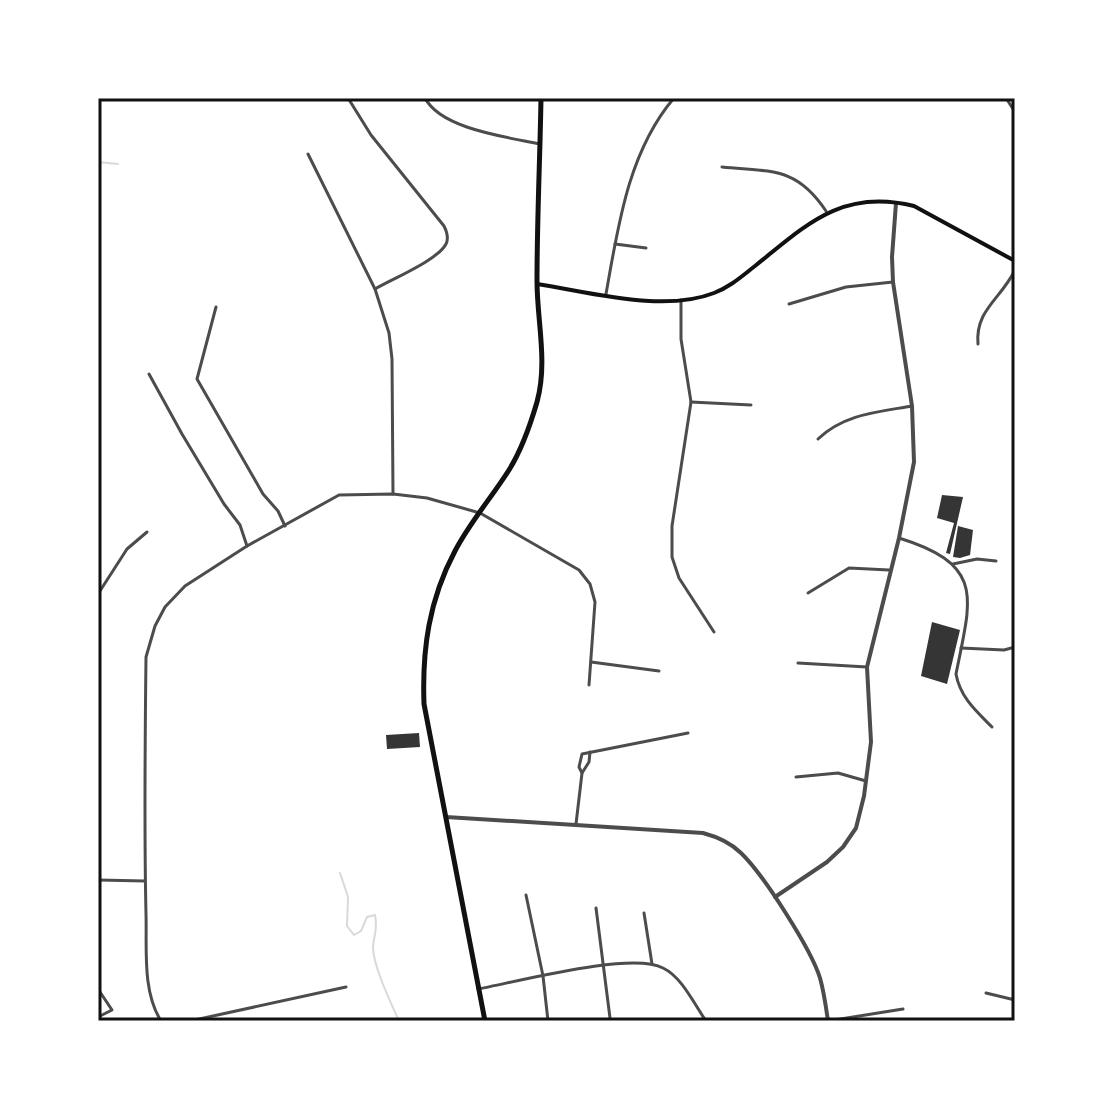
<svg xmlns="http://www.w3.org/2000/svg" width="1113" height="1119" viewBox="0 0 1113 1119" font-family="'Alegreya Sans',sans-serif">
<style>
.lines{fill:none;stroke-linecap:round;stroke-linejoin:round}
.stream{stroke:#d9d9d9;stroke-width:2}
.building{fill:#353535}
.minor{stroke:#4c4c4c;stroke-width:3}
.tertiary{stroke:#4c4c4c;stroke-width:4}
.secondary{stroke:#111;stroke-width:4}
.primary{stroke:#111;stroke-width:5}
.neatline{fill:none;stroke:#111;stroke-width:3}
</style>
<rect width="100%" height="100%" fill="#fff"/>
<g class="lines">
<g class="stream">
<path d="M98,162l20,2"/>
<path d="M340,873l8,24 -1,29 7,9 7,-4 6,-14 8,-2c3,14 -1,19 -2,32 0,19 18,56 26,74"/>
</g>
</g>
<g class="building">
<path d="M942,495l21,2 -13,57 -4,-1 8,-30 -17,-5z"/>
<path d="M958,526l15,4 -3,25 -10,3 -7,-1z"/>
<path d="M932,622l28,8 -13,54 -26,-8z"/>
<path d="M419,733l1,14 -33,2 -1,-14z"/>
</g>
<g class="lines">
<g class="minor">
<path d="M348,98l23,37 73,91c3,6 5,12 2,18 -8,16 -54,35 -71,45"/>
<path d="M425,98c16,31 82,39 115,46"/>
<path d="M1006,98l9,14"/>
<path d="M308,154l67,135 14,44 3,26 1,135"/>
<path d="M722,167c49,5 74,-1 104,44"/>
<path d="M615,244l31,4"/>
<path d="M606,294c12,-67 22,-142 68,-196"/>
<path d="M681,300v39l10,63 -19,124v31l7,21 35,54"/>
<path d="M789,304l57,-17 47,-5"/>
<path d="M216,307l-19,72 66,115 15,17 7,15"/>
<path d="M978,344c-3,-34 23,-45 37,-74"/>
<path d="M149,374l33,60 42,70 16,21 7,21"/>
<path d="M691,402l60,3"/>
<path d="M818,439c26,-25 60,-27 94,-33"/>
<path d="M899,538c87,27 72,60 57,136 4,23 20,37 36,53"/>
<path d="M953,564l24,-5 19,2"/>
<path d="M808,593l41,-25 40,2"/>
<path d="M98,594l29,-45 20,-17"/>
<path d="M961,648l43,2 11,-3"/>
<path d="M591,662l68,9"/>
<path d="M798,663l69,4"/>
<path d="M582,773l7,-11 1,-10"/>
<path d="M796,777l42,-4 28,8"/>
<path d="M576,824l6,-51 -3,-6 3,-13 106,-21"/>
<path d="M98,880l47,1"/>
<path d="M526,895l17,81 5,45"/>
<path d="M596,908l14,110"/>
<path d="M644,913l8,51"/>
<path d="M98,989l14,21 -14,7"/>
<path d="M478,989c38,-7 154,-38 185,-21 19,9 31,36 43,53"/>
<path d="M986,993l29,7"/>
<path d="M161,1021c-19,-30 -14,-73 -15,-107 -2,-86 -1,-172 0,-257l9,-31 10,-19 20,-21 62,-40 92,-51 54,-1 34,4 53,15 99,57 11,14 5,18 -6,83"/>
<path d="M190,1021l156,-34"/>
<path d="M828,1021l75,-12"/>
</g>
<g class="tertiary">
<path d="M446,817l257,16c15,4 27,9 38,20 22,21 70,96 79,125 4,14 6,29 8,43"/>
<path d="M775,897l52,-35 16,-15 13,-19 8,-32 7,-54 -4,-75 32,-129 15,-76 -2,-56 -19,-124 -1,-25 4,-54"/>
</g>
<path class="secondary" d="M537,284c53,8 126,29 177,9 16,-6 28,-17 41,-27 51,-41 87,-78 159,-60l101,55"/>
<path class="primary" d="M485,1021l-61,-317c-2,-55 5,-104 31,-153 15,-29 37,-54 54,-81 13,-21 21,-44 28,-68 11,-40 0,-81 0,-121 0,-61 3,-122 4,-183"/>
</g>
<rect width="1113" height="1119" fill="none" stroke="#ffffff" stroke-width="200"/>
<rect x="100" y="100" width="913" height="919" class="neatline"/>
</svg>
